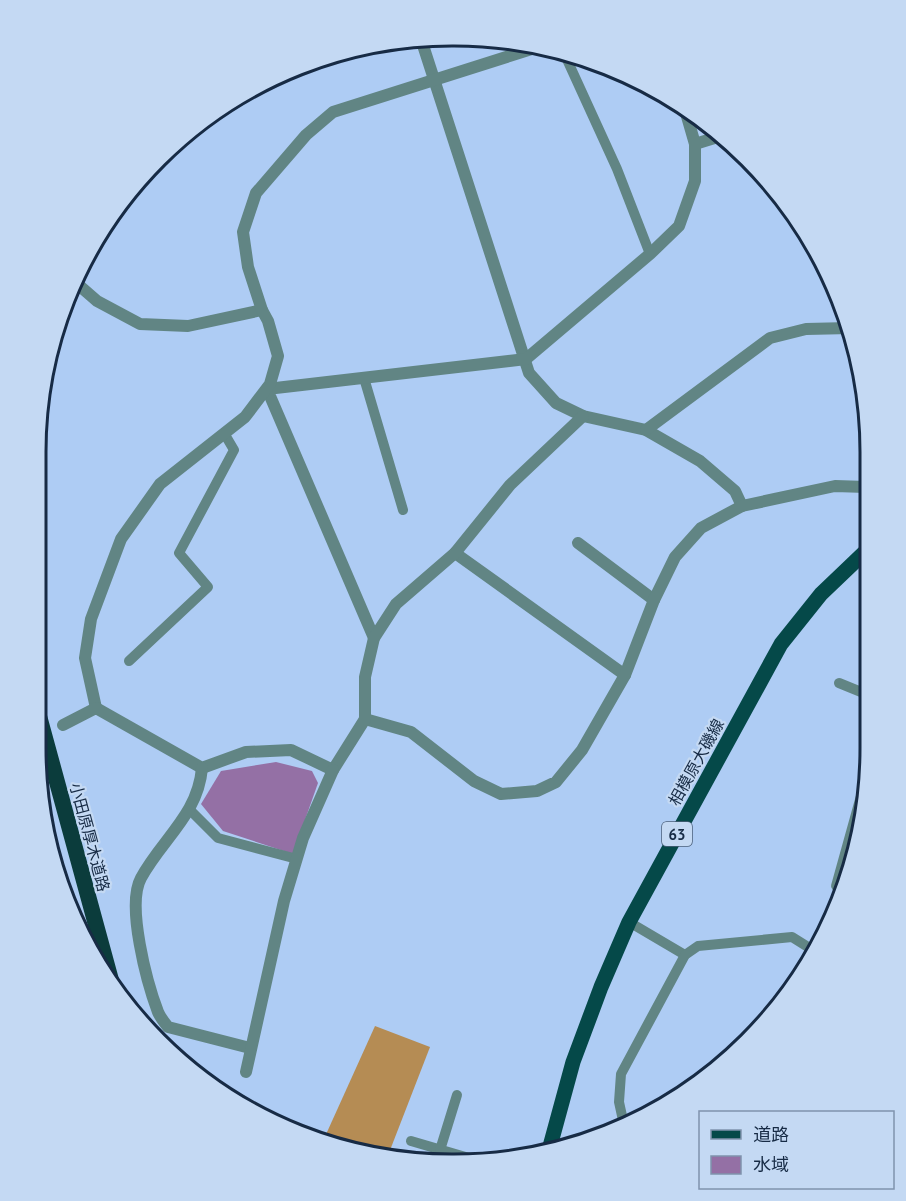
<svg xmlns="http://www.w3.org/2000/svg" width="906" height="1201" viewBox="0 0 906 1201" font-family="'PT Sans','Noto Sans JP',sans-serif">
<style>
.forest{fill:#b58c54}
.water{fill:#9470a5}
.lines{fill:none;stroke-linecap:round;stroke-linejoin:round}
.service{stroke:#618584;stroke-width:10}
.minor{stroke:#618584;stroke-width:12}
.primary{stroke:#054949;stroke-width:15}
.trunk{stroke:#0b3c3c;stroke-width:16}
.labels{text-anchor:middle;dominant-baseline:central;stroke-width:4.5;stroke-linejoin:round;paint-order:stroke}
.shield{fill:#c4d9f3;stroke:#4b5f79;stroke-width:1.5}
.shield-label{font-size:15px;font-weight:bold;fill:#172b45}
.street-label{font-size:16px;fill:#172b45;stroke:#c4d9f3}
.rim{fill:none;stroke:#172b45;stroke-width:3}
</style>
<rect width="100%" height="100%" fill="#aeccf4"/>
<path class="forest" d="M375,1026l55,21 -43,111 -16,-1 -48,-16z"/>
<path class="water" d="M276,762l36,9 6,12 -25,71 -70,-23 -22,-27 20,-33z"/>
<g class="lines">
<g class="service">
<path d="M564,53l53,116 33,85"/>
<path d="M364,378l39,132"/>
<path d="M129,661l79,-74 -29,-34 55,-103 -10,-17"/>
<path d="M839,683l27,11"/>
<path d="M190,810l28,28 79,21"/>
<path d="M843,893l-7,-7 30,-108"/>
<path d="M629,922l56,33"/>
<path d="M624,1125l-5,-23 2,-28 64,-119 13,-9 94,-9 24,15"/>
<path d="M411,1141l75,22"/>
<path d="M440,1150l17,-55"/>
</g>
<g class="minor">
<path d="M421,39l108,334 27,30 27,13 63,14 54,31 35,30 7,15"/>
<path d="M695,144l26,-8"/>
<path d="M74,281l23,20 43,23 48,2 74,-16"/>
<path d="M646,430l124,-92 36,-9 44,-1"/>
<path d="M578,543l76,57"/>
<path d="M455,553l170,122"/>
<path d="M374,638l-107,-249 259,-30 124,-105 29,-28 16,-45v-37l-11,-38"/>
<path d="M96,708l-11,-50 6,-39 30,-80 39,-55 85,-67 25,-33 8,-28 -10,-35 -6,-11 -14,-43 -5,-35 13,-39 50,-58 27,-23 208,-66"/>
<path d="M365,719l46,13 63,49 27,13 36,-3 19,-9 26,-32 43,-75 29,-75 21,-43 26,-29 41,-22 93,-20 31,1"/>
<path d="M63,725l33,-17 106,60 44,-16 45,-2 42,20 32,-51v-42l9,-39 22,-34 59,-51 55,-68 73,-69"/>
<path d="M202,768c-4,47 -40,71 -61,110 -15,27 6,105 17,134 2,5 6,10 10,15l82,21"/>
<path d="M246,1072l38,-171 19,-63 30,-68"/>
</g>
<path class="primary" d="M549,1150l24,-88 28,-75 28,-65 152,-278 40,-50 45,-43"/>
<path class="trunk" d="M36,705l75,275"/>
</g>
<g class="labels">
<rect class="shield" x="662" y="822" width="30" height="24" rx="4.5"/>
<g class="shield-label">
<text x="677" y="834">63</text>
</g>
<g class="street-label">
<text transform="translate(696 762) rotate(-61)">相模原大磯線</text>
<text transform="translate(90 837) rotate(75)">小田原厚木道路</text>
</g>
</g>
<path d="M0 0H906V1201H0ZM452 46H454A406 406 0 0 1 860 452V748A406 406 0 0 1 454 1154H452A406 406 0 0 1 46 748V452A406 406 0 0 1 452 46Z" fill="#c4d9f3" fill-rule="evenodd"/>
<path class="rim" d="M452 46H454A406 406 0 0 1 860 452V748A406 406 0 0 1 454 1154H452A406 406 0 0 1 46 748V452A406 406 0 0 1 452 46Z"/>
<rect x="699" y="1111" width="195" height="78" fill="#c4d9f3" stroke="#7f93ad" stroke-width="1.5"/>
<rect x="711" y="1130" width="30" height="9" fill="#054949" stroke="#7f93ad" stroke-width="1.5"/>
<text x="753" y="1141" font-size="18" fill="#172b45">道路</text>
<rect x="711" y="1156" width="30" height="18" fill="#9470a5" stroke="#7f93ad" stroke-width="1.5"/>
<text x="753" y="1171" font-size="18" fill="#172b45">水域</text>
</svg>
